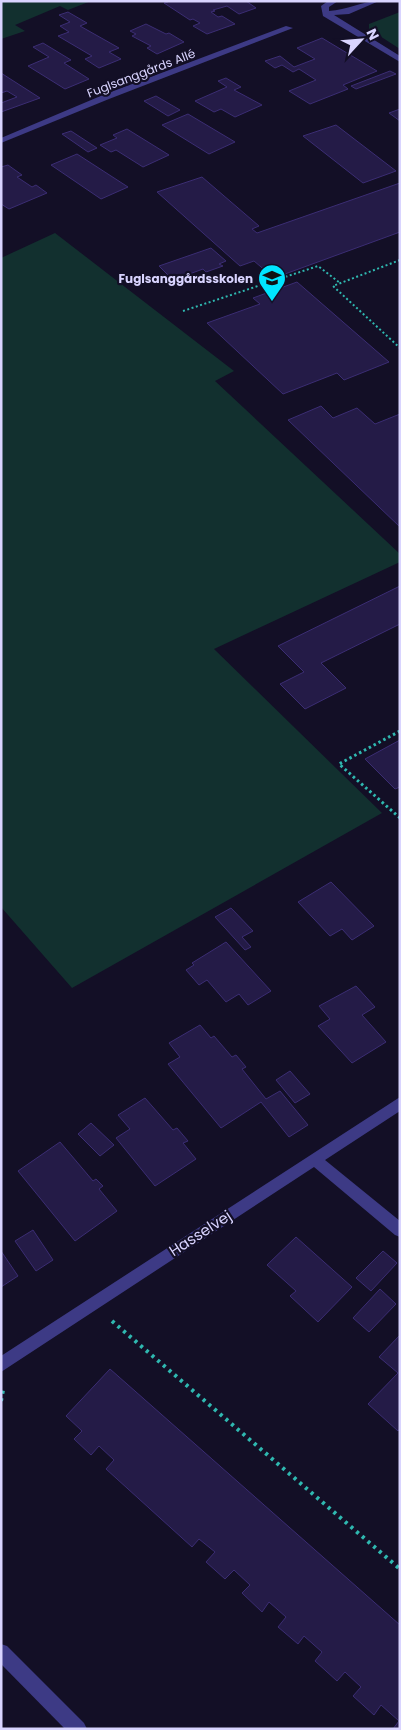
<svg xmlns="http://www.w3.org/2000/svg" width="401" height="1730" viewBox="0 0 401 1730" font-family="Poppins,sans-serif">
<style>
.green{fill:#12302f}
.building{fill:#241b47;stroke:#3b2d73}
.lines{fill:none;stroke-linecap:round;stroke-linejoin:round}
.path-far2{stroke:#2fb8b0;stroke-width:2;stroke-dasharray:2 2.5;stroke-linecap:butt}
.path-far1{stroke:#2fb8b0;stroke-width:3;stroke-dasharray:2.5 3;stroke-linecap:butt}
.path{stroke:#2fb8b0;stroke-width:4;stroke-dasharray:3 4.5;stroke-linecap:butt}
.minor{fill:#3d3a85;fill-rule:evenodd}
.tertiary{fill:#3d3a85;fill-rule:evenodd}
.labels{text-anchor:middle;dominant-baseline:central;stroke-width:4.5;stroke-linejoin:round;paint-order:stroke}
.far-street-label{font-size:12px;fill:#d9d4ff;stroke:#130f26}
.far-poi-label{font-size:12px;font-weight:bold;fill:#d9d4ff;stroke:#130f26;text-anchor:end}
.street-label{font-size:15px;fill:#d9d4ff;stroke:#130f26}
</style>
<rect width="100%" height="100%" fill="#130f26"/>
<g class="green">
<path d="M1,1h90l-23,9 -8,-4 -45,19 10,6 -24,8z"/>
<path d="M400,12v37l-31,-20v-5z"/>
<path d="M55,233l179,138 -19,10 185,173v8l-186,87 168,164 -310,175 -71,-81v-649z"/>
</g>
<g class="building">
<path d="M166,1h80l10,7 -17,6 -12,-8 -14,4 2,1 -4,1 7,5 4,-1 13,8 -28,10 -14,-8 7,-3 -7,-4 -3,1 -26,-17 4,-1z"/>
<path d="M68,12l19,11 -7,3 39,22 -10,4 12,7 -22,9 -14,-9 7,-3 -34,-20 11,-4 -9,-6 10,-4 -11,-7z"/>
<path d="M146,24l20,10 3,-1 15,9 -27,12 -10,-6 4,-2 -19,-10 4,-2 -6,-3z"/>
<path d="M322,38l55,33 -34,14 5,4 -38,15 -21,-13 27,-11 -17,-11 -6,3 -11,-7 -7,3 -10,-7 15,-5 14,11 21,-8 -18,-11z"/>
<path d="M43,43l28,17 -7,3 25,16 -24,10 -37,-23 21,-9 -16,-10z"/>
<path d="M390,71l6,3 -40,15 -5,-3z"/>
<path d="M1,73l39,25 -39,14v-9l16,-6 -10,-6 -6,2z"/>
<path d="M226,78l15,9 -7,3 28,15 -27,12 -14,-8 -7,3 -19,-11 32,-14 -9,-6z"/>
<path d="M156,96l24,14 -12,6 -24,-15z"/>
<path d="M400,109v12l-11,-8z"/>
<path d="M188,114l47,28 -26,12 -47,-29z"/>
<path d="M336,125l60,46 -33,12 -60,-47z"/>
<path d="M127,129l42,26 -26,12 -27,-17 -5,2 -11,-7 17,-7 -4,-3z"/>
<path d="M71,131l26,17 -9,4 -26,-18z"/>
<path d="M77,154l51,33 -27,12 -50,-34z"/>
<path d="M8,165l14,10 -5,2 15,10 4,-2 11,8 -38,16 -8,-5v-37z"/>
<path d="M202,177l57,49 -7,3 5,4 143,-50v49l-126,46 -20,-17 -14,5 -83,-74z"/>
<path d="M211,248l15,13 -7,3 4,2 -17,6 -3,-3 -30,11 -14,-14z"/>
<path d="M297,282l92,80 -45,18 -7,-7 -54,21 -76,-71 53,-19 -7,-6z"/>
<path d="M321,406l12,12 24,-10 18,16 25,-10v113l-112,-107z"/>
<path d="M400,586v38l-79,39 25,25 -41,21 -25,-25 24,-12 -26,-26z"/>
<path d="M400,740v47l-5,2 -30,-30z"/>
<path d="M331,882l43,44 -22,14 -10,-11 -12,7 -32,-34z"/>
<path d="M231,908l22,23 -11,6 9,10 -6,3 -30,-33z"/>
<path d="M226,942l45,49 -23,14 -9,-11 -13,8 -19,-22 -8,5 -13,-15 8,-5 -2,-2z"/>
<path d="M356,986l19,21 -13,8 24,27 -34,21 -34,-37 12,-7 -11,-13z"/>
<path d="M200,1025l11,13 3,-2 18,21 4,-2 10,12 -4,2 24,30 14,-8 28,34 -19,12 -28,-35 -40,26 -53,-64 12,-7 -11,-14z"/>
<path d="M290,1071l20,23 -15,9 -19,-23z"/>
<path d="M145,1098l28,32 4,-2 11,13 -5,2 13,16 -41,27 -39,-48 14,-9 -12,-14z"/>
<path d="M91,1123l23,22 -14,11 -22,-22z"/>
<path d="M60,1142l33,39 3,-2 7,7 -4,3 18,22 -42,30 -57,-70z"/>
<path d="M33,1230l20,30 -17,11 -21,-30z"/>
<path d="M296,1237l56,50 -34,35 -28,-26 6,-5 -29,-26z"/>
<path d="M1,1251l17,25 -17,11z"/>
<path d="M383,1251l14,12 -26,28 -15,-13z"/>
<path d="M380,1289l16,15 -27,28 -16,-14z"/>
<path d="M400,1335v93l-2,3 -30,-27 30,-31 -19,-16z"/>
<path d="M110,1369l290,256v104h-7l6,-8 -18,-16 -7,10 -21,-19 8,-9 -16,-15 -8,9 -22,-20 7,-9 -18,-16 -6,8 -20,-17 8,-10 -17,-15 -7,10 -20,-19 8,-8 -16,-15 -9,9 -19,-17 9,-10 -16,-13 -7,8 -86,-78 8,-9 -15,-14 -8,9 -17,-16 8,-8 -16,-15z"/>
</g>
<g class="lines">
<g class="path-far2">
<path d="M400,260l-67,26 67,62"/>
<path d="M183,311l135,-45 22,17"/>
</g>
<path class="path-far1" d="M400,731l-61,33 61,54"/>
<g class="path">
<path d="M112,1321l288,248"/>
<path d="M1,1401l2,-11"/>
</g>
<g class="minor">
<path d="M328,1h10l-9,6v4c18,-1 33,-10 50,-10l-30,13 -15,1 66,41v6l-77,-46 -2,-10z"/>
<path d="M286,26l7,2 -184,71 -108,44v-5l102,-43z"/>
<path d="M400,1097v14l-75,49 75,61v16l-5,-2 -81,-68 -313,205v-16z"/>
</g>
<path class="tertiary" d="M1,1644l6,2 77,77 3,6h-22l-64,-65z"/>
</g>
<defs>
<g id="school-pin" transform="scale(1.4375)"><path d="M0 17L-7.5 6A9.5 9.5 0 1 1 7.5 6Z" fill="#00e5ff" stroke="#130f26"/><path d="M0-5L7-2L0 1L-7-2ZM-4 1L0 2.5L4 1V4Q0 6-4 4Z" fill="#111"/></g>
</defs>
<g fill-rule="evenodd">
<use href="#school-pin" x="272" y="278"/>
</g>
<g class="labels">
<g class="far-street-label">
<text transform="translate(141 73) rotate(-21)">Fuglsanggårds Allé</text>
</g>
<g class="far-poi-label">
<text x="253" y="278">Fuglsanggårdsskolen</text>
</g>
<g class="street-label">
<text transform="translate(200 1233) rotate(-33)">Hasselvej</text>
</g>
</g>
<rect width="401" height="1730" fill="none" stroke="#d9d4ff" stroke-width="5"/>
<g transform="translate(361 40) rotate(64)" stroke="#130f26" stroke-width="4" paint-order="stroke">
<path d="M0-4L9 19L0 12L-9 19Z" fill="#d9d4ff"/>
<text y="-8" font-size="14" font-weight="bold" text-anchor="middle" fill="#d9d4ff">N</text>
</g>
</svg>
